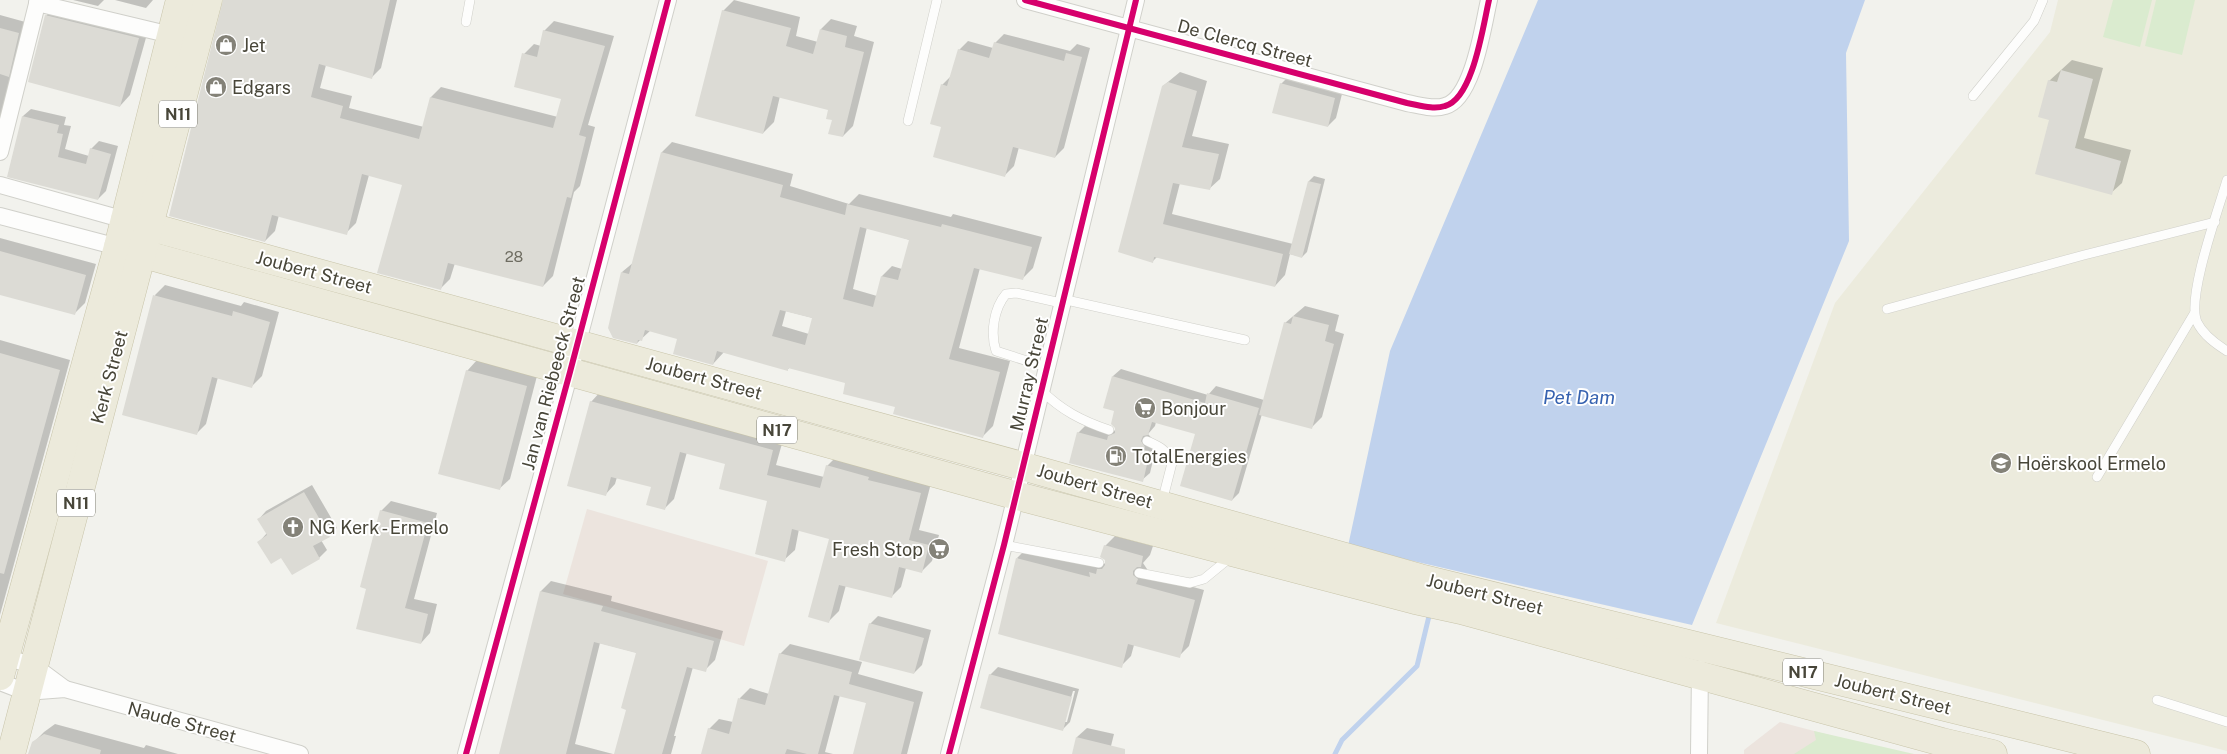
<svg xmlns="http://www.w3.org/2000/svg" width="2227" height="754" viewBox="0 0 2227 754" font-family="'Public Sans',sans-serif">
<style>
.education{fill:#ecebdd}
.medical{fill:#ece4de}
.green{fill:#daebcf}
.water{fill:#c0d2ed}
.shadow{fill:#0003;fill-rule:evenodd}
.lines{fill:none;stroke-linecap:round;stroke-linejoin:round}
.stream{stroke:#c0d2ed;stroke-width:5}
.building{fill:#dcdbd5;fill-rule:evenodd}
.lane-casing{stroke:#d0d0ca;stroke-width:10}
.street-casing{stroke:#d0d0ca;stroke-width:18}
.highway-casing{stroke:#c8c4a9;stroke-width:29}
.lane{stroke:#fdfdfc;stroke-width:9}
.street{stroke:#fdfdfc;stroke-width:16}
.highway{stroke:#eceadb;stroke-width:28}
.cycleway-casing{stroke:#fff;stroke-width:9}
.cycleway{stroke:#d6006c;stroke-width:6}
.labels{text-anchor:middle;dominant-baseline:central;stroke-width:4;stroke-linejoin:round;paint-order:stroke}
.number-label{font-size:15px;fill:#6e6c61}
.shield{fill:#fff;stroke:#7f7e74;stroke-width:1}
.shield-label{font-size:16px;font-weight:bold;fill:#484639}
.street-label{font-size:18px;fill:#484639;stroke:#fff}
.poi-label{font-size:18px;fill:#484639;stroke:#fff;text-anchor:start}
.water-label{font-size:19px;font-style:italic;fill:#3662b0;stroke:#fff}
</style>
<rect width="100%" height="100%" fill="#f2f2ed"/>
<path class="education" d="M2058,0h169v751l-511,-128 119,-320 215,-271z"/>
<g class="medical">
<path d="M587,509l181,52 -24,85 -181,-52z"/>
<path d="M1780,722l121,32h-157v-4z"/>
</g>
<g class="green">
<path d="M2113,0h39l-12,47 -37,-10z"/>
<path d="M2156,0h39l-13,55 -37,-9z"/>
<path d="M1814,731l100,23h-120l22,-14z"/>
</g>
<path class="water" d="M1538,0h327l-19,53 3,188 -157,384 -344,-79 42,-195z"/>
<g class="shadow">
<path d="M73,0h31l-6,6z"/>
<path d="M115,0h38l-7,8z"/>
<path d="M225,0h172l-16,68 -10,10 -45,-13 -6,23 32,8 -3,12 75,19 7,-30 10,-10 117,30 5,-19 -39,-44 10,-10 7,2 3,-15 10,-10 60,15 -26,89 7,2 -15,59 -6,6 -21,84 -10,10 -88,-23 -5,16 -10,10 -37,-105 -34,-9 -13,48 -10,10 -67,-18 -4,16 -10,10z"/>
<path d="M734,0l66,17 -4,19 22,6 3,-13 10,-10 26,7 -3,10 20,6 -21,84 -10,10 -14,-27 -49,-13 -6,26 -11,11 -40,-122z"/>
<path d="M56,5l93,22 -19,68 -10,11 -74,-90z"/>
<path d="M0,15l29,8 -29,97z"/>
<path d="M1004,34l66,17 7,-7 13,4 -26,100 -9,9 -36,-10 -5,19 -9,9 -63,-49v-41l9,-9 8,-26 9,-9 25,7 2,-5z"/>
<path d="M2072,60l31,8 -19,70 47,12 -9,33 -11,10 -60,-74 -2,-38z"/>
<path d="M1180,72l27,9 -15,55 37,8 -9,35 -11,10 -29,-6 -8,31 121,30 16,-63 5,-5 11,3 -18,73 -5,5 -12,-3 -5,21 -10,11 -118,-29 -4,4 10,-175z"/>
<path d="M1289,76l54,14 -7,28 -8,8 -47,-42z"/>
<path d="M31,109l35,8 -2,8 7,1 -6,23 24,7 2,-7 8,-8 19,5 -12,45 -8,8 -90,-23 15,-60z"/>
<path d="M672,142l121,32 -3,12 59,18 10,-10 92,23 2,-3 89,23 -9,31 -10,10 -43,-10 -21,80 51,13 -17,65 -10,10 -87,-30 -49,-24 -57,-15 -3,3 -63,-18 -11,12 -34,-26 -28,-8 -14,13 -15,-71 12,-10 28,-110zM867,227l43,13 -8,29 -10,-3 -10,10 -5,20 -24,-7zM786,311l27,7 -4,16 -27,-8z"/>
<path d="M0,238l96,26 -11,39 -11,11 -74,-20z"/>
<path d="M165,285l76,21 3,-4 35,10 -17,64 -10,10 -34,-9 -12,47 -10,10 -41,-139z"/>
<path d="M1305,306l34,9 -4,16 9,3 -22,83 -11,11 -49,-14 -23,79 -7,7 -35,-67 -41,-11 -1,4 -7,8 9,10 -7,29 -8,7 -64,-47 7,-7 28,6 3,-3 -3,-53 8,-7 87,26 8,-9 48,14 21,-77z"/>
<path d="M0,340l70,20 -70,255z"/>
<path d="M477,360l60,16 -27,103 -11,10 -32,-118z"/>
<path d="M601,391l182,49 -7,25 48,12 3,-11 10,-10 94,27 -12,47 20,5 -7,26 -10,10 -16,-3 -5,19 -10,10 -45,-12 -7,26 -10,10 2,-83 -32,-9 -4,21 -11,10 -16,-60 -42,-37 -39,-11 -13,47 -10,10 -11,-23 -36,-9 -2,7 -10,11 -14,-93z"/>
<path d="M312,485l25,43 -16,12 6,10 -8,8 -37,-1 -23,-15 8,-9 -8,-14 7,-8z"/>
<path d="M391,501l46,12 -23,86 23,5 -7,29 -9,10 -54,-55 14,-77z"/>
<path d="M1115,536l38,10 -3,9 -7,8 4,6 -1,5 58,16 -15,56 -10,10 -45,-11 -3,11 -10,10 -104,-108 10,-10 77,16 2,-2 -1,-16z"/>
<path d="M551,581l61,15 -1,5 112,30 -8,29 -10,10 -12,-3 -19,69h2l-5,18h-55l12,-45 10,-56 -38,-10 -25,101 38,10h-113l41,-163z"/>
<path d="M878,616l53,14 -9,35 -8,8 -44,-49z"/>
<path d="M790,644l72,18 -4,12 65,18 -16,62h-53l14,-51 -28,-8 -15,57 8,2h-131l7,-25 10,-10 14,3 7,-24 10,-10 19,6 11,-40z"/>
<path d="M998,667l81,22 -9,33 -8,8 -72,-55zM1073,691h2l-8,31h-3z"/>
<path d="M55,724l89,24 2,-3 32,9h-148l3,-11 11,-11z"/>
<path d="M1087,728l27,6 -5,20h-36l4,-17z"/>
</g>
<g class="lines">
<path class="stream" d="M1335,754l7,-14 75,-74 13,-54"/>
</g>
<g class="building">
<path d="M223,0h167l-18,79 -53,-15 -8,33 32,9 -3,12 79,21 11,-42 123,31 8,-29 -47,-12 8,-34 15,4 6,-27 62,16 -26,89 7,2 -15,61 -4,-1 -24,90 -95,-24 -7,27 -64,-17 25,-88 -40,-11 -15,61 -75,-20 -7,27 -96,-26z"/>
<path d="M722,10l69,18 -5,18 27,8 7,-25 27,7 -2,11 19,5 -21,85 -15,-3 4,-14 -6,-1 2,-9 -55,-14 -10,38 -68,-18z"/>
<path d="M45,15l94,23 -19,69 -92,-25z"/>
<path d="M0,28l19,5 -10,44 -9,-3z"/>
<path d="M994,42l70,19 2,-8 16,4 -27,101 -42,-11 -8,30 -72,-20 8,-30 -11,-3 11,-40 6,2 11,-37 31,9z"/>
<path d="M2061,70l32,9 -18,69 46,13 -9,34 -77,-21 14,-54 -11,-3 10,-37 9,2z"/>
<path d="M1168,82l29,9 -15,56 37,7 -9,36 -37,-7 -10,41 120,30 -8,33 -121,-30 -1,6 -35,-11 44,-166z"/>
<path d="M1280,83l55,15 -7,29 -56,-14z"/>
<path d="M22,116l37,9 -2,8 6,1 -5,23 28,7 4,-16 21,6 -13,46 -91,-23z"/>
<path d="M661,152l122,33 -3,12 65,18 2,-11 94,23 1,-3 90,23 -9,33 -49,-12 -25,91 51,13 -17,66 -90,-24 2,-7 -52,-13 2,-11 -57,-15v3l-71,-20 -4,14 -40,-11 4,-15 -32,-9 -3,11 -4,-1 -1,4 -24,-6 -5,-10 13,-56 8,2zM860,227l49,13 -11,40 -17,-4 -8,31 -30,-8zM780,310l32,8 -7,27 -33,-9z"/>
<path d="M1308,181l13,3 -19,74 -13,-4z"/>
<path d="M0,251l86,24 -11,40 -75,-20z"/>
<path d="M153,295l79,21 1,-5 37,11 -18,66 -40,-11 -15,58 -75,-20z"/>
<path d="M1293,316l36,9 -4,16 9,3 -22,85 -53,-14 25,-93 7,2z"/>
<path d="M0,353l60,17 -56,204 -4,-1z"/>
<path d="M466,370l61,16 -27,104 -62,-16z"/>
<path d="M1112,376l93,27 2,-10 52,15 -27,93 -52,-15 15,-52 -43,-12 -4,13 -5,1 -2,5 4,6 -1,3 6,1 -7,31 -74,-19 8,-31 30,8 1,-4 7,-3v-5l-4,-4 3,-13 -11,-3z"/>
<path d="M590,401l183,49 -6,25 53,13 6,-23 43,12 -1,3 53,13 -12,47 20,5 -7,28 -23,-6 -7,31 -53,-13 -10,38 -21,-6 21,-78 -37,-10 -7,33 -30,-8 12,-53 -48,-12 6,-25 -45,-12 -15,58 -19,-5 5,-18 -40,-10 -5,19 -39,-10z"/>
<path d="M304,492l26,45 -17,9 7,13 -28,16 -11,-17 -10,6 -14,-22 10,-7 -10,-16z"/>
<path d="M380,510l48,13 -23,85 23,6 -7,30 -65,-15 10,-40 -6,-2z"/>
<path d="M1104,545l39,11 -2,11h-4l-4,4v4l5,4 -2,5 59,16 -15,58 -52,-14 -6,24 -124,-34 18,-76 74,19 -1,-5 7,2 1,-5h5l3,-4v-5l-5,-3z"/>
<path d="M540,591l63,15 -2,5 113,30 -8,31 -19,-5 -25,87h-48l12,-44 -5,-2 15,-55 -42,-11 -28,112h-67z"/>
<path d="M869,623l55,15 -10,36 -55,-14z"/>
<path d="M779,653l73,19 -3,12 65,18 -13,52h-48l13,-51 -32,-8 -16,59h-11l-20,-5 -2,5h-84l7,-26 21,6 9,-36 27,7z"/>
<path d="M989,674l83,23 -9,34 -83,-23z"/>
<path d="M44,734l57,16 -1,4h-72l4,-12z"/>
<path d="M1076,737l49,12v5h-53z"/>
</g>
<g class="lines">
<g class="lane-casing">
<g id="lane">
<path d="M466,22l4,-22"/>
<path d="M1973,96l61,-75 9,-21"/>
<path d="M908,121l29,-121"/>
<path d="M2227,180c-8,28 -41,118 -30,142 6,13 19,22 30,29"/>
<path d="M1062,299l183,41"/>
<path d="M1887,309l197,-54 131,-33"/>
<path d="M1046,367l-50,-16c-6,-18 -2,-43 10,-57l10,-1 45,10"/>
<path d="M1041,390c20,20 41,31 68,40"/>
<path d="M1147,441c11,5 21,9 25,22l-10,39"/>
<path d="M2097,477l97,-163"/>
<path d="M1004,545l95,18"/>
<path d="M1139,573l51,10 14,-4 28,-23"/>
<path d="M2157,700l70,22"/>
</g>
</g>
<g class="street-casing">
<g id="street">
<path d="M1025,0l382,103c12,2 26,7 38,3 28,-7 38,-80 44,-106"/>
<path d="M37,3l134,32"/>
<path d="M0,152l38,-152"/>
<path d="M0,185l125,35"/>
<path d="M0,216l118,31"/>
<path d="M0,655l34,11 31,23"/>
<path d="M0,682l26,10 39,-3 235,65"/>
<path d="M466,754l104,-382 98,-372"/>
<path d="M949,754l55,-209 132,-545"/>
<path d="M1699,754l1,-85"/>
</g>
</g>
<g class="highway-casing">
<g id="highway">
<path d="M125,220l897,246 398,112 716,176"/>
<path d="M118,247l896,248 401,105 46,10 481,132 51,12"/>
<path d="M0,676l118,-429 62,-247"/>
<path d="M11,754l197,-754"/>
</g>
</g>
<use href="#lane" class="lane"/>
<use href="#street" class="street"/>
<use href="#highway" class="highway"/>
<g class="cycleway-casing">
<g id="cycleway">
<path d="M1025,0l382,103c12,2 26,7 38,3 28,-7 38,-80 44,-106"/>
<path d="M466,754l104,-382 98,-372"/>
<path d="M949,754l55,-209 132,-545"/>
</g>
</g>
<use href="#cycleway" class="cycleway"/>
</g>
<defs>
<g id="shop-disc" transform="scale(1.125)"><circle r="9.5" fill="#848278" stroke="#fff"/><path d="M-5-2.5h2.3a2.7 3.5 0 0 1 5.4 0H5L5.5 6h-11ZM-1.5-2.5h3a1.5 2.3 0 0 0-3 0Z" fill="#fff"/></g>
<g id="supermarket-disc" transform="scale(1.125)"><circle r="9.5" fill="#848278" stroke="#fff"/><path d="M-6-5.5h2.5l.6 2H6L4.5 2H-2.5L-4.4-4H-6ZM-1.5 3.2a1.3 1.3 0 1 0 .1 0ZM3 3.2a1.3 1.3 0 1 0 .1 0Z" fill="#fff"/></g>
<g id="fuel-disc" transform="scale(1.125)"><circle r="9.5" fill="#848278" stroke="#fff"/><path d="M-5.5-6h7V0h2V4h1.3V-2.5L3-4.5l.8-.8L6-3V5H2.5V1h-1V6h-7ZM-4.2-4.7v3.2H.2V-4.7Z" fill="#fff"/></g>
<g id="school-disc" transform="scale(1.125)"><circle r="9.5" fill="#848278" stroke="#fff"/><path d="M0-5L7-2L0 1L-7-2ZM-4 1L0 2.5L4 1V4Q0 6-4 4Z" fill="#fff"/></g>
<g id="church-disc" transform="scale(1.125)"><circle r="9.5" fill="#848278" stroke="#fff"/><path d="M-1.2-6h2.4v3.5h3.3v2.4h-3.3V6h-2.4V-.1h-3.3v-2.4h3.3Z" fill="#fff"/></g>
</defs>
<g fill-rule="evenodd">
<use href="#shop-disc" x="226" y="45"/>
<use href="#shop-disc" x="216" y="87"/>
<use href="#supermarket-disc" x="1145" y="408"/>
<use href="#fuel-disc" x="1116" y="456"/>
<use href="#school-disc" x="2001" y="463"/>
<use href="#church-disc" x="293" y="527"/>
<use href="#supermarket-disc" x="939" y="549"/>
</g>
<g class="labels">
<g class="number-label">
<text x="514" y="256">28</text>
</g>
<g class="shield">
<rect x="159" y="100.5" width="38" height="27" rx="4"/>
<rect x="757" y="416.5" width="40" height="27" rx="4"/>
<rect x="57" y="489.5" width="38" height="27" rx="4"/>
<rect x="1783" y="658.5" width="40" height="27" rx="4"/>
</g>
<g class="shield-label">
<text x="178" y="114">N11</text>
<text x="777" y="430">N17</text>
<text x="76" y="503">N11</text>
<text x="1803" y="672">N17</text>
</g>
<g class="street-label">
<text transform="translate(1245 43) rotate(15)">De Clercq Street</text>
<text transform="translate(314 272) rotate(15)">Joubert Street</text>
<text transform="translate(553 373) rotate(-75)">Jan van Riebeeck Street</text>
<text transform="translate(1029 374) rotate(-77)">Murray Street</text>
<text transform="translate(109 377) rotate(-75)">Kerk Street</text>
<text transform="translate(704 378) rotate(15)">Joubert Street</text>
<text transform="translate(1095 486) rotate(16)">Joubert Street</text>
<text transform="translate(1485 594) rotate(14)">Joubert Street</text>
<text transform="translate(1893 694) rotate(14)">Joubert Street</text>
<text transform="translate(182 722) rotate(15)">Naude Street</text>
</g>
<g class="poi-label">
<text x="242" y="45">Jet</text>
<text x="232" y="87">Edgars</text>
<text x="1161" y="408">Bonjour</text>
<text x="1132" y="456">TotalEnergies</text>
<text x="2017" y="463">Hoërskool Ermelo</text>
<text x="309" y="527">NG Kerk - Ermelo</text>
<text x="923" y="549" text-anchor="end">Fresh Stop</text>
</g>
<g class="water-label">
<text x="1579" y="397">Pet Dam</text>
</g>
</g>
</svg>
